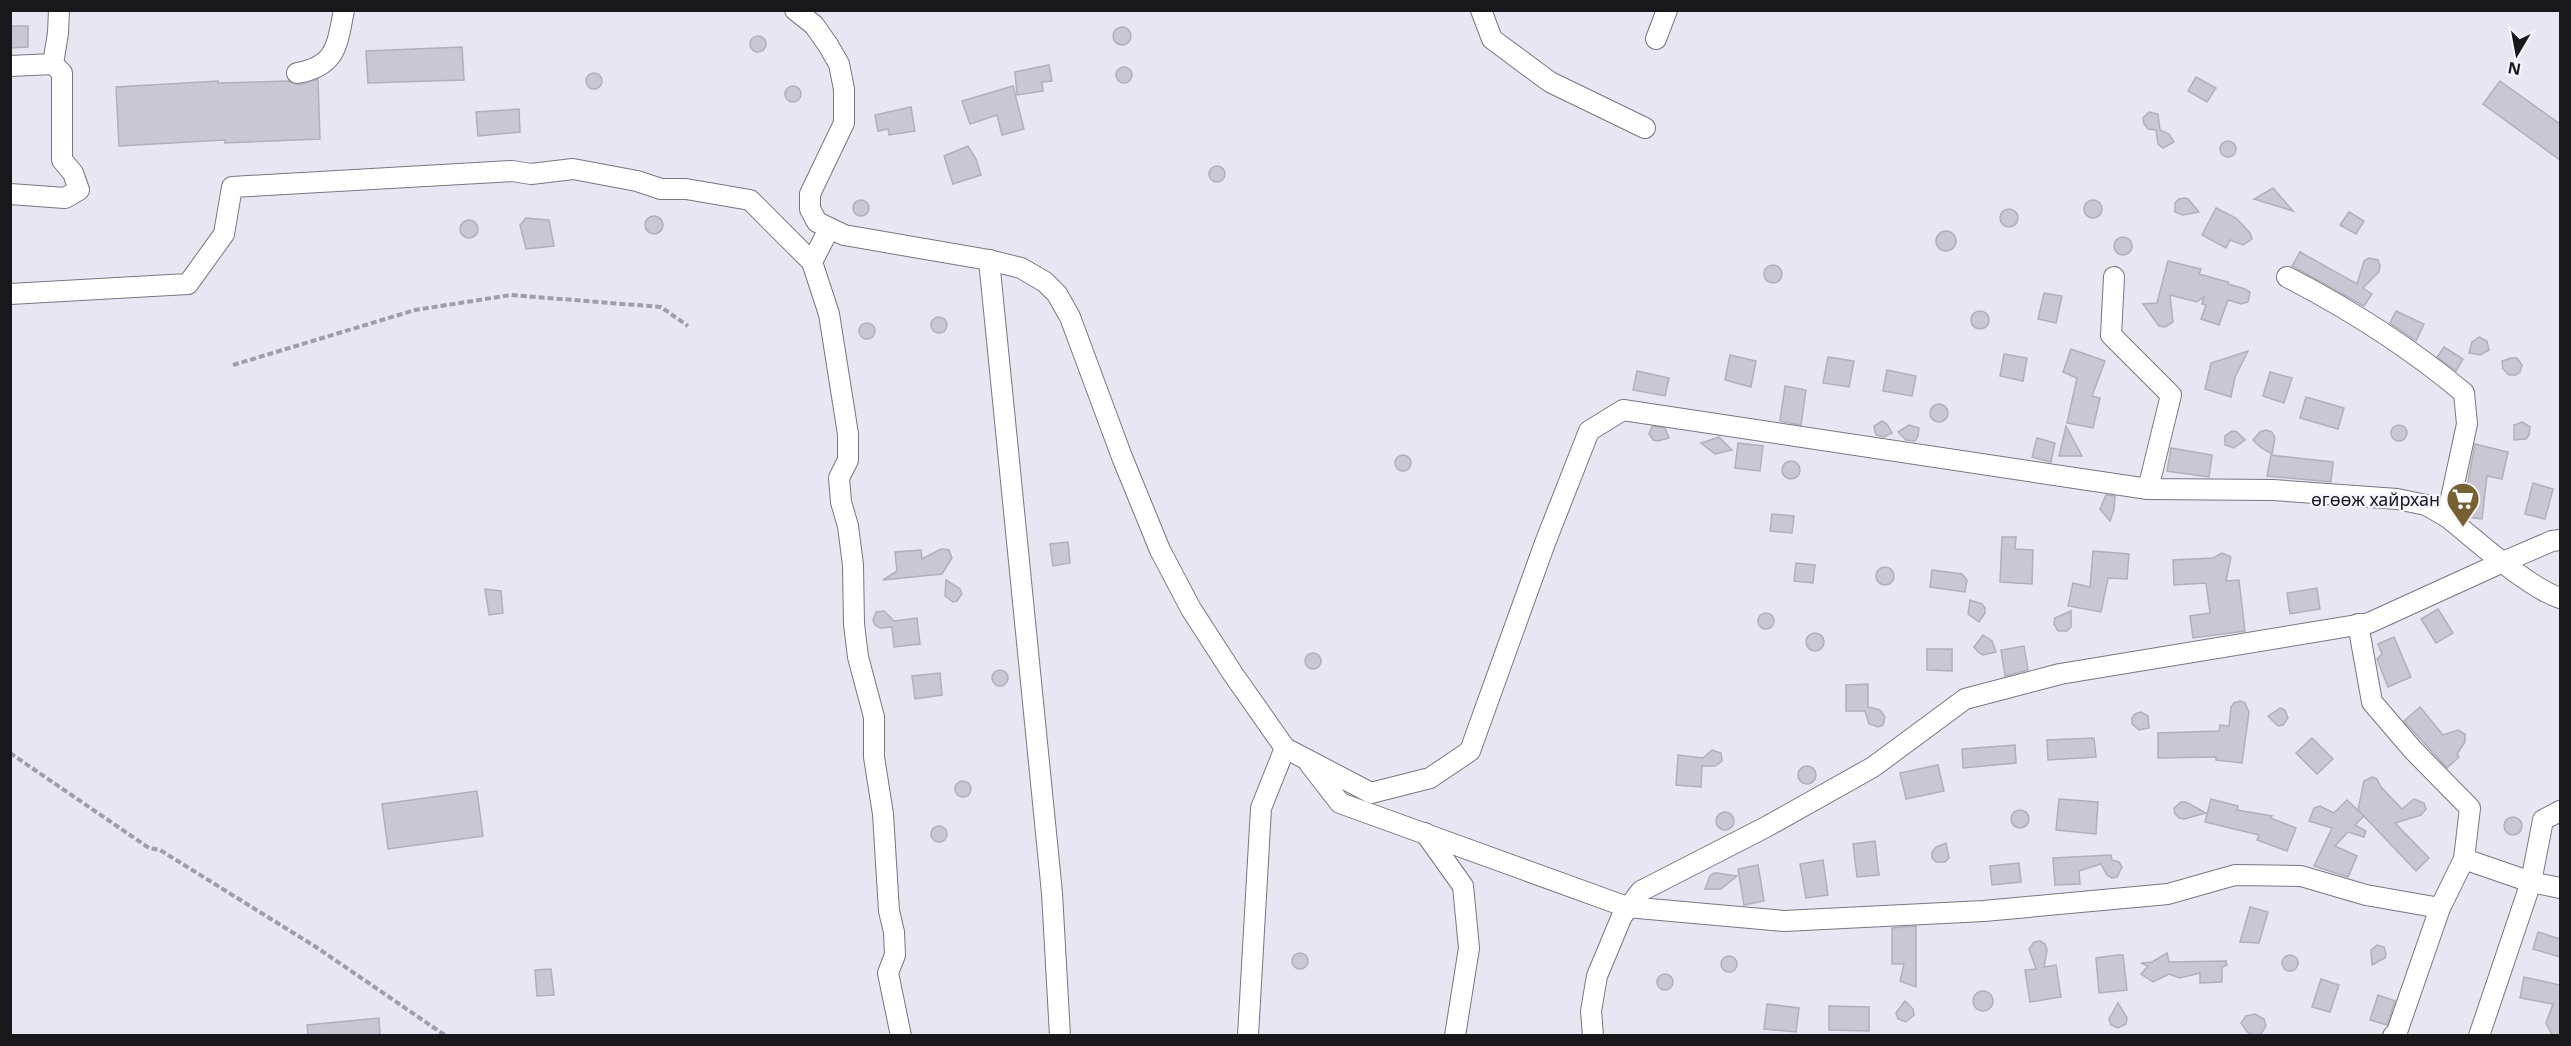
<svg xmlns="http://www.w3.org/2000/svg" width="2571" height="1046" viewBox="0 0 2571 1046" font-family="'Noto Sans',sans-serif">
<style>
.building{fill:#c9c7d3;stroke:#b1afba;stroke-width:1.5}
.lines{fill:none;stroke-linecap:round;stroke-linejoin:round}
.street-casing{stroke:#787681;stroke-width:22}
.path{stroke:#9f9da7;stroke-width:4;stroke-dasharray:6 3;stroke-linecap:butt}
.street{stroke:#fff;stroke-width:20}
.labels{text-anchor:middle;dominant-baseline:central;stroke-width:4.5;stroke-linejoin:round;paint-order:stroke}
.poi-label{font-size:18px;fill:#18171b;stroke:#f5f3fd;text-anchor:end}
</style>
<rect width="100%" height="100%" fill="#e8e6f2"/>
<g class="building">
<path d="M10,26h18v21l-18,1z"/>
<circle cx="1122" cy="36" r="9"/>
<circle cx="758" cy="44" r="8"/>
<path d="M462,47l2,33 -96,3 -2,-32z"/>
<path d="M1049,65l3,16 -10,1 1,9 -26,4 -2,-23z"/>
<circle cx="1124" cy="75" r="8"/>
<circle cx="594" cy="81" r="8"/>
<path d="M2196,77l20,11 -9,14 -19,-11z"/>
<path d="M318,79l2,60 -95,4v-3l-106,6 -3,-59 102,-6v2l70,-2 11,4z"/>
<path d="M2500,81l60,43v36l-77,-56z"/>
<circle cx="793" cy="94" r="8"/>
<path d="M1013,86l11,43 -22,6 -5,-20 -27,9 -8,-23z"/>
<path d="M911,107l4,24 -26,4 -1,-6 -10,2 -3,-16z"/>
<path d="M519,109l1,23 -42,4 -2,-24z"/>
<path d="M2149,112l9,2 2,16 9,4 5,8 -11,6 -5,-4 -2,-14 -8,-1 -4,-5 -1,-6z"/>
<circle cx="2228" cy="149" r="8"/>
<path d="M968,146l8,13 5,16 -28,9 -9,-28z"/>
<circle cx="1217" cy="174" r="8"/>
<path d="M2273,188l20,23 -39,-12z"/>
<path d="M2185,198l3,1 11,13 -16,3 -8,-3v-9l4,-4z"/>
<circle cx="861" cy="208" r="8"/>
<circle cx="2093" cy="209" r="9"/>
<path d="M2216,208l20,10 14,15 2,6 -9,6 -13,-5 -4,8 -24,-13z"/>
<circle cx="2009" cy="218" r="9"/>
<path d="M2349,212l15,9 -8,13 -16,-9z"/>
<circle cx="654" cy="225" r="9"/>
<path d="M526,218l23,2 5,26 -28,3 -6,-24z"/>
<circle cx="469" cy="229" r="9"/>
<circle cx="1946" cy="241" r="10"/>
<circle cx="2123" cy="246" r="9"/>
<path d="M2300,252l57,32 7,-23 5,-3 9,2 2,6 -1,6 -16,16 9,6 -8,12 -72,-40z"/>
<path d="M2168,261l33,8 -2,5 29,8v2l17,5 5,3 -2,10 -7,2 -13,-4 -9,25 -18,-6 5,-14 -4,-1 2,-7 -7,5 -27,-7 3,27 -8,5 -6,-1 -16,-22 14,-1z"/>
<circle cx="1773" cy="274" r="9"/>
<path d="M2044,293l18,3 -6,27 -18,-4z"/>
<path d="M2396,311l28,13 -8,17 -26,-18z"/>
<circle cx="1980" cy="320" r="9"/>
<circle cx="939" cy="325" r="8"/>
<circle cx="867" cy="331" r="8"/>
<path d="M2479,337l8,4 2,9 -9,5 -11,-2 3,-11z"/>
<path d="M2444,347l19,12 -7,12 -19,-14z"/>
<path d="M2071,349l34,12 -13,35 8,2 -7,30 -26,-5 10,-45 -14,-6z"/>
<path d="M2248,351l-13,26 -4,20 -26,-8 6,-26z"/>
<path d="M2004,354l23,4 -4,23 -23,-5z"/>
<path d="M1730,355l26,6 -5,26 -26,-7z"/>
<path d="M1828,357l26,4 -5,26 -26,-4z"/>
<path d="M2511,358h6l5,7 -2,7 -4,3h-7l-6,-6 -1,-8z"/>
<path d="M1887,370l29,6 -4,20 -29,-5z"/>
<path d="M1637,371l32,7 -4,18 -32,-6z"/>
<path d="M2270,372l22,6 -8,25 -21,-7z"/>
<path d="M1785,386l21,4 -5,35 -21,-4z"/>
<path d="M2306,397l38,11 -6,21 -38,-11z"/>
<circle cx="1939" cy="413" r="9"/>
<path d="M1882,421l5,3 5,9 -8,4 -8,-2 -2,-9z"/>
<path d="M2522,422l8,5 -1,8 -3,4 -12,1v-15z"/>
<circle cx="2399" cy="433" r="8"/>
<path d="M1909,425l10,3 -1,8 -3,5 -9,-1 -8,-8z"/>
<path d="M1652,426l13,2 4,10 -11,3 -5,-1 -4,-6z"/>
<path d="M2066,426l16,30h-23z"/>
<path d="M2266,430l6,2 3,6 -3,16 -12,-7 -7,-7 7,-8z"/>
<path d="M2232,431l5,1 8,8 -11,8 -9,-3v-9z"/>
<path d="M1719,437l13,13 -17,4 -14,-11z"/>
<path d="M2037,438l18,5 -4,19 -19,-5z"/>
<path d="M1738,443l25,3 -3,25 -25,-3z"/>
<path d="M2475,444l33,8 -6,27 -15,-3 -5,43 -16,-2 -4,-4z"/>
<path d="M2171,448l41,7 -3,22 -42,-6z"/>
<circle cx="1403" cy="463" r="8"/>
<path d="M2271,455l62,7 -2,20 -64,-6z"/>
<circle cx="1791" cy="470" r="9"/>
<path d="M2533,483l20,6 -8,30 -20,-5z"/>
<path d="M2106,495l9,1 -1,14 -4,11 -10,-12z"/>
<path d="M1772,514l22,2 -2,17 -22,-2z"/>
<path d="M2002,537h14l-1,12 18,1 -1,34 -32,-2z"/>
<path d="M1068,542l2,21 -17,3 -3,-22z"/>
<path d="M941,549l8,1 3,8 -10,16 -59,6 14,-9 -2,-19 26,-2 1,9z"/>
<path d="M2093,551l36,3 -2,25 -19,-1 -7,34 -33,-6 5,-23 17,4z"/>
<path d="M2222,553l9,4 -5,24 13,-1 6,51 -52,7 -3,-22 20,-3 -4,-30 -32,2 -1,-25 40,-2z"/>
<path d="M1796,563l19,2 -2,18 -19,-2z"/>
<circle cx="1885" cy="576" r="9"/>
<path d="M1932,570l30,4 5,6 -2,12 -35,-5z"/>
<path d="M946,580l14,9 2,5 -5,7 -4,1 -8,-6z"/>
<path d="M2317,588l3,21 -30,5 -3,-21z"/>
<path d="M485,589l16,2 2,22 -14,2z"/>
<path d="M1970,600l12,4 3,4v5l-6,9 -11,-8z"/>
<path d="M2438,609l15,24 -17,10 -15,-24z"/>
<path d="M884,611l10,10 23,-3 3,26 -26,3 -2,-20 -12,1 -5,-3 -2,-5 3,-8z"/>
<path d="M2071,611v16l-4,4h-9l-4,-7 1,-6z"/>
<circle cx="1766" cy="621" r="8"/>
<circle cx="1815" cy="642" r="9"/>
<path d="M1983,635l9,6 4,11 -13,3 -5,-3 -4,-5z"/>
<path d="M2394,637l17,40 -23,10 -11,-28 5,-5 -4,-10z"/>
<path d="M2024,646l4,24 -23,6 -4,-26z"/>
<path d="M1927,649h25v22l-25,-1z"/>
<circle cx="1313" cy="661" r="8"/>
<circle cx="1000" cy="678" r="8"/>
<path d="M940,673l2,22 -27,4 -3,-23z"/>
<path d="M1868,684v23l12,3 5,7 -2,8 -5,2 -9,-3 -4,-13h-19v-26z"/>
<path d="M2240,701l5,2 4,9 -7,51 -26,-3v-3l-58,1v-25l61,-2 1,-6 9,1 2,-19 3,-4z"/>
<path d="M2420,707l23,28 15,-5 7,4v8l-8,12 2,3 -12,11 -43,-47z"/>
<path d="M2280,708l5,2 3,8 -5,7 -5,1 -10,-10z"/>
<path d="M2141,712l7,4 1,12 -10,2 -7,-6v-6l3,-4z"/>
<path d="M2094,738l2,19 -48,3 -1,-20z"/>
<path d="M2312,738l21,21 -16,15 -21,-21z"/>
<path d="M2015,745l1,18 -53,5 -1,-19z"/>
<path d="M1712,750l9,3 1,8 -7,5h-13l-1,21 -25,-2 2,-30 25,3z"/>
<path d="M1938,765l6,26 -38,8 -6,-26z"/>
<circle cx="1807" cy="775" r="9"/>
<path d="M2372,777l5,2 4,8 21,22 12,-10 10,4 2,6 -5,6 -26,8 34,35 -13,13 -58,-61 6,-29z"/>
<circle cx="963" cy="789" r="8"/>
<path d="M477,791l6,45 -95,13 -6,-45z"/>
<path d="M2059,799l39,3 -2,32 -40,-4z"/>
<path d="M2211,799l27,7 -1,4 35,6 -2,2 26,10 -9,23 -30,-11 2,-5 -54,-13z"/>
<path d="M2347,800l17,16 -9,9 11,6 -2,6 -16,-5 -13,14 22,10 -9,21 -34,-11 18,-38 -23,-7 5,-13 6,-2 14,7z"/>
<path d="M2181,802h5l20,11 -22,6 -5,-1 -4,-4 -1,-6z"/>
<circle cx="2020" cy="819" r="9"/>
<circle cx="1725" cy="821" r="9"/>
<circle cx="2513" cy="826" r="9"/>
<circle cx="939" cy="834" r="8"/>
<path d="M1875,841l4,34 -22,2 -4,-33z"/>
<path d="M1946,843l3,15 -4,4h-9l-4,-4v-6l4,-5z"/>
<path d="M2111,855l1,5 7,2 3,5 -5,10 -5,1 -5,-3 -6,-11 -22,7 1,13 -25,1 -2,-27z"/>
<path d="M1823,860l5,35 -22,3 -6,-34z"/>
<path d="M2019,863l2,19 -29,3 -2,-19z"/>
<path d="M1758,865l6,36 -20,4 -6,-36z"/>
<path d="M1714,873h3l20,3 -16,13h-16l5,-13z"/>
<path d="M2250,907l18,5 -9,31 -19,-1z"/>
<path d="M1916,926v61l-16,-6 4,-17h-12v-36z"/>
<path d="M2538,932l22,7v18l-27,-8z"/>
<path d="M2040,941l5,3 2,6 -3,17 12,-2 5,32 -31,5 -5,-32 11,-1 -7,-20 5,-7z"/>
<path d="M2377,945l7,2 2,7 -1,4 -13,7 -1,-15z"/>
<circle cx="1300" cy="961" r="8"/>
<path d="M2167,953l2,9 57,-1 1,4 -5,2v15l-22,1v-10l-20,5 -11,-4 -16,8 -12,-8 7,-8 -7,-3 11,-1z"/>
<circle cx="2290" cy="963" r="8"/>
<path d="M2117,955h6l4,35 -28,3 -3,-35z"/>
<circle cx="1729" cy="964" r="8"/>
<path d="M551,969l3,26 -17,1 -2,-26z"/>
<circle cx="1665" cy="982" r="8"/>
<path d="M2524,977l36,8v50h-8l-6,-12 7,-19 -33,-6z"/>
<path d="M2321,979l18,6 -9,27 -18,-5z"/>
<circle cx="1983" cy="1001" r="10"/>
<path d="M2378,995l17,6 -8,24 -17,-5z"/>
<path d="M1905,1001l8,8 1,6 -8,7 -8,-3 -2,-6z"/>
<path d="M2118,1003l9,15 -1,6 -8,4 -7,-3 -2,-6z"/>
<path d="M1767,1004l32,4 -3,24 -32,-3z"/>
<path d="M1829,1006l40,1v24l-40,-1z"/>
<path d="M2255,1014l9,5 2,7 -5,8 -8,1 -6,-3 -6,-9 5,-7z"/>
<path d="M379,1018l1,17h-72l-1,-10z"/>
</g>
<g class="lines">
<g class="street-casing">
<g id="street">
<path d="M795,10l19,15 14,20 11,19 5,25v34l-34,71v15l7,13 27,13 145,25 32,8 24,14 12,12 13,23 52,140 38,93 31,59 42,65 52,74 86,45 59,-15 40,-27 75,-208 44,-112 34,-21 525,79 125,1 124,9 29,6 21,12 20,-93 -3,-31c-55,-46 -113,-83 -177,-116"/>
<path d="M1481,10l11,29 58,43 95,46"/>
<path d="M1656,39l11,-29"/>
<path d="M10,66l43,-2 5,-31 1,-23"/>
<path d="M297,73c40,-7 40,-28 47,-63"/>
<path d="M10,194l55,4 14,-8 -6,-17 -11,-13v-87l-9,-9"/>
<path d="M829,229l-17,33 17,52 19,120v26l-9,18 2,24 7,24 5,39 1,59 4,33 16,60v40l9,57 6,97 5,21 1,23 -7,18 13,63"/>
<path d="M989,260l63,633 8,143"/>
<path d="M2114,277l-3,58 60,60 -23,94"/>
<path d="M10,294l178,-10 36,-50 8,-47 280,-16 19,3 42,-5 64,12 24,8h25l64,11 62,62"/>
<path d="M2447,517c29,23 80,70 113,81"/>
<path d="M2358,624l14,78 41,48 57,58 -6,51"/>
<path d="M1309,763l31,40 287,104 157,14 200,-10 184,-17 67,-19 66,1 65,19 74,13"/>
<path d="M1425,833l38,53 6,62 -14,88"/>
<path d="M1248,1036l13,-228 24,-60"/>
<path d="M1593,1036l-2,-25 6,-35 25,-60 19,-25 125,-64 107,-60 92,-68 95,-25 309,-51 134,-61 49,-21 8,-1"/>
<path d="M2393,1036l4,-4 43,-124 24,-49 67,23 29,6"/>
<path d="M2479,1036l52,-154 12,-62 17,-9"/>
</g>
</g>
<g class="path">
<path d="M233,365l182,-55 96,-15 150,12 27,19"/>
<path d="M10,753l139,95 11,2 156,97 130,89"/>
</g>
<use href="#street" class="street"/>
</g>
<defs>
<g id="supermarket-pin" transform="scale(1.725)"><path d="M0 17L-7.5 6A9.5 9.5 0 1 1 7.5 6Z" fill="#776131" stroke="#f5f3fd"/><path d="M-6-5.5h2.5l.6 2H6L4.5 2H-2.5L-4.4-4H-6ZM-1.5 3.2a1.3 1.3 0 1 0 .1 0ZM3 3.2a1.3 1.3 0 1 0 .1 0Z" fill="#fff"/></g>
</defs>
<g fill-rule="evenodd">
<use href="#supermarket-pin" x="2463" y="499"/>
</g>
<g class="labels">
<g class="poi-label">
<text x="2440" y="499">өгөөж хайрхан</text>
</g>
</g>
<rect width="2571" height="1046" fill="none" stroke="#18171b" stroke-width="24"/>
<g transform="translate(2517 54) rotate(190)" stroke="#f5f3fd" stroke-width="4.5" paint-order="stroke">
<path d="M0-4.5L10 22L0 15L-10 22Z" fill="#18171b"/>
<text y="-9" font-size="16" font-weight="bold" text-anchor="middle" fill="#18171b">N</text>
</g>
</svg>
